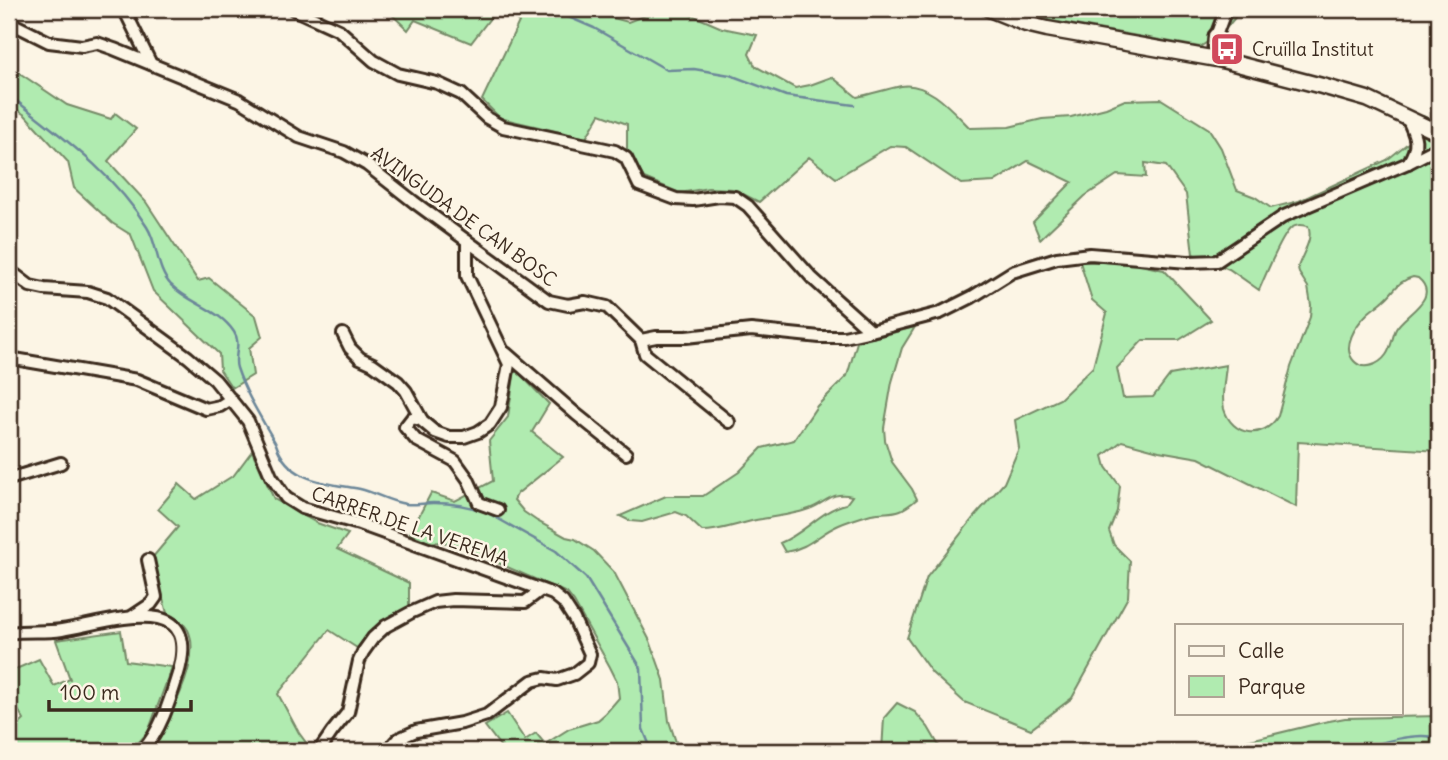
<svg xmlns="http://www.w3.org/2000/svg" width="1448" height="760" viewBox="0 0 1448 760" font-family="Delius,sans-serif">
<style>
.green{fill:#b0ebb0;stroke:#768a67;stroke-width:2;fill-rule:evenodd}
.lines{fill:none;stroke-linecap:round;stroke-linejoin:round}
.stream{stroke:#6c8799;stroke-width:2.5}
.street-casing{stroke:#3b2a1e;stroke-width:16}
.secondary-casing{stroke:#3b2a1e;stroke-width:19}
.street{stroke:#fcf5e5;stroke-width:10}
.secondary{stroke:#fcf5e5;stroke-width:14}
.labels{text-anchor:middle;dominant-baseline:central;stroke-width:5;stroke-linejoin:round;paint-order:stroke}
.poi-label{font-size:19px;fill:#3b2a1e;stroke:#fcf5e5;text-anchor:start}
.street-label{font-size:19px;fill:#3b2a1e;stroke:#fcf5e5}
</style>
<rect width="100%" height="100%" fill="#fcf5e5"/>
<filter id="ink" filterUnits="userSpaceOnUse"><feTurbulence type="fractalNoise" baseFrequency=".0143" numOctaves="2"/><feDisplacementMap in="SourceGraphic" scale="14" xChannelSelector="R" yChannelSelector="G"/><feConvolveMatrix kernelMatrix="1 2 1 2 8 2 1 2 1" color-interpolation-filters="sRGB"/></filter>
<g filter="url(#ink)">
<g class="green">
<path d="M386,9h111l-26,34 -56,-23 -7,10z"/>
<path d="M503,9h87l16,7 22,6 33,-13h17l44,19 35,7 -8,19 6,12 40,22 15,-3 22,-8 25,20c15,-3 29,-8 44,-11 27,-5 52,25 69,42l39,-1 33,-8 29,-2 35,-9 19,-8 36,-1 48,30 12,19 16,42 18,7 16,11 28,-7 88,-41 26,-21 10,-23 16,7v328l-141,-9 -2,65 -97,-49 -40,-7 -37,-10 -19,15 3,11 14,19 -3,25 -8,20 5,14 16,16 -2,36 -56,101 -41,31 -67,-27 -32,-29 -25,-35 20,-61 47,-60 30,-34 15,-35 -4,-28 45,-21 33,-32 14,-54 -15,-13 -12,-38h46l38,8 47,50 -32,20h-36l-26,28 6,30 30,-1 17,-22 56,-10c-1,14 -5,30 -2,44 8,27 39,32 54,7l13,-49 19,-50 1,-12 -3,-18 -9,-14 -1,-6c4,-13 16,-28 10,-41 -7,-1 -11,-2 -17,2 -10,8 -26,49 -32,62l-30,-21 -36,-15 -7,-60 -20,-28 -21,-3 1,14 -29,-2 -32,21 -45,43 -7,-17 39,-40 -44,-21 -34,21 -33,2 -55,-37 -16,-1 -54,32 -27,-21 -50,45 -26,-13 -25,-1 -28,5 -36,-15 -17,-29v-25l-27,-10 -14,24 -86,-20 -18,-18 37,-78zM1413,277l5,1c24,20 -14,36 -22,51 -4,8 -4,18 -10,26 -7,10 -23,16 -32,6 -13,-14 2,-36 13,-47 5,-5 12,-9 17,-14 11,-9 13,-19 29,-23z"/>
<path d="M1013,9h134l8,7 6,-1 11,-6h70l-18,22 -24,16 -159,-28z"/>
<path d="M9,66l58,39 44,14 4,-6 21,16 -28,32 38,41 52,79 11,-3 47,38 6,21 -13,11 4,27 -21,13 -12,-18 -1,-16 -66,-63 -22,-56 -19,-12 -38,-35 -6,-26 -43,-47 -16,-10z"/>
<path d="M915,327l-13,21 -10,34 -8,46 1,12 7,22 20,27 5,10c-21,18 -24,11 -46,15 -10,3 -23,7 -32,11 -21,9 -29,23 -54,27l-5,-9c24,-9 41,-33 66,-39l6,-8c-22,-6 -27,9 -46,14 -15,5 -29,6 -44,9 -21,3 -39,12 -60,12l-16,-15 -10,-4 -34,10 -12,-1 -10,-5 46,-20h37l36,-24 23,-24 32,-8 23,-34 30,-30 10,-34z"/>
<path d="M515,369l34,35 -17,28 31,25 -46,37 -3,6 10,12 13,9 29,16 9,2 19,12 20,21 36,69 14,39 5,41 7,21 6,9h-178l-19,-25 22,-13 18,27 11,-7 9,11 24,-15 29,-9 8,-7 13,-15 -2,-17 -7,-14 -36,-65 -7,-9 -115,-50 -24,-1 -18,-9 21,-40 24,8 38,-20 -4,-40 19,-24z"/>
<path d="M252,451l22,48 43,24 31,11 -11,15 72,34v23c-23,13 -35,21 -52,42l-28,-18 -51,64 21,39 11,15 -2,3h-159c17,-26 54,-90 39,-121 -5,-8 -13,-13 -21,-17l-15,-55 26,-31 -20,-18 21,-25 17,15 38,-24z"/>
<path d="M121,631l5,30 46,6 -24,65 -17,19h-122v-17l15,-14 -15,-26v-22l30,-13 15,27 16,-7 -14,-39z"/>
<path d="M897,703l18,9 13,15 14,24h-60l2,-33z"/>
<path d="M1439,716v35h-211l10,-8 86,-21 21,-4z"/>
</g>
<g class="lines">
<g class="stream">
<path d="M550,9l44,19 73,42 27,-1 36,6 56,21 68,9"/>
<path d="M9,95c49,39 104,77 138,132 11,17 9,42 24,58 19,19 48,24 63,47 8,12 -1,24 3,36 9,27 25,51 39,76 12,38 52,39 84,45 16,4 30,13 46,15 9,1 18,-1 27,-1 18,0 37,3 53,9l70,39 30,27 55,90 2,61 9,22"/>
<path d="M1358,751c19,-8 62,-21 81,-12"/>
</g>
<g class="street-casing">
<g id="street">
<path d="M124,9l27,55"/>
<path d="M293,9l46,21 35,31 24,13 39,9 24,11 26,24 16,9 112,24 11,7 13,27 37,14 17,1 26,-4 16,1 13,9 64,72 59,53"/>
<path d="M9,22l40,20 33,4 15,-3 17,6 125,51 60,37 45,15 23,13 47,37 135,99 19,4 17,-3 22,5 34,33 15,-3h30l65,-7 69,7h24l27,-6 69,-18 32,-16 40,-25 45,-14 33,-4 98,8 29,-1 67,-45 124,-53 31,-16"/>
<path d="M1216,36l10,-27"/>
<path d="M1407,118c9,18 13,27 1,45"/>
<path d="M9,270l21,16 14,3 44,3 19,6 81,59 27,23 33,41 23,55 15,22 16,10 57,16 194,70 10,8 11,17 16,35 -2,9 -14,11 -17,6 -13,-2 -12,3 -45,34 -25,8 -46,8 -18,8 -11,12"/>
<path d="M343,334l7,14 10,10 13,6 25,18 8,9 17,31 12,10 14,5h15l14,-5 12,-8 11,-17 8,-43 -42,-88v-35"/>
<path d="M641,340l4,14 84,68"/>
<path d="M506,353l70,61 50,40"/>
<path d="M9,358l128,22 69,29 14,-3 11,-7"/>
<path d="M422,420l-10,-2 -7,9 11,13 39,21 13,18 11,24 19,7"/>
<path d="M9,479l52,-16"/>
<path d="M133,616l18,-12 5,-7 -8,-37"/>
<path d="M9,633c18,-3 35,0 53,-3 45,-7 142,-43 116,44 -8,26 -17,57 -36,77"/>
<path d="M319,751l13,-19 16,-20 11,-51 4,-9 10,-14 13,-12 24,-13 25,-11 18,-2 72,2 16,-12"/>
</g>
</g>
<g class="secondary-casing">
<g id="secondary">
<path d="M989,9l37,15 21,5 175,31 100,26 45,13 72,34"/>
<path d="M1216,36l-1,11 7,13"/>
</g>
</g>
<use href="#street" class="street"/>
<use href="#secondary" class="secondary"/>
</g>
</g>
<defs>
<g id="bus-square" transform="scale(1.75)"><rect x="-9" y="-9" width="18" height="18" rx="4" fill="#d1495b" stroke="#fcf5e5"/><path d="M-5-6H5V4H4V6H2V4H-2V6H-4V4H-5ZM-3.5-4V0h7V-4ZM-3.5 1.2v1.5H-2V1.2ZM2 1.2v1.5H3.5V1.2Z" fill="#fff"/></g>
</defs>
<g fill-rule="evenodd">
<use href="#bus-square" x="1227" y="49"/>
</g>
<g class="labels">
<g class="poi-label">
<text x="1252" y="49">Cruïlla Institut</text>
</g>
<g class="street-label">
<text transform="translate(464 216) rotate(36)">AVINGUDA DE CAN BOSC</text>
<text transform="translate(410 526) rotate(19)">CARRER DE LA VEREMA</text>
</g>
</g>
<rect width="1448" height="760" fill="none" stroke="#fcf5e5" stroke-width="35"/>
<rect x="18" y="18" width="1413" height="725" fill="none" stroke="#3b2a1e" stroke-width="2.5" filter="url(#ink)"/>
<rect x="1175" y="624" width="228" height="91" fill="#fcf5e5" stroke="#afa495" stroke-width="2"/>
<rect x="1189" y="646" width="35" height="10" fill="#fcf5e5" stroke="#afa495" stroke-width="2"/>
<text x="1238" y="658" font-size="21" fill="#3b2a1e">Calle</text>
<rect x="1189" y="676" width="35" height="21" fill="#b0ebb0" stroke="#afa495" stroke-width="2"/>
<text x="1238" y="694" font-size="21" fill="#3b2a1e">Parque</text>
<path d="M49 700v10h142v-10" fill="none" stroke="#3b2a1e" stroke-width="3.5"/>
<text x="60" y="700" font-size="21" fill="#3b2a1e" stroke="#fcf5e5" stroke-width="5" paint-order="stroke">100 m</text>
</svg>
